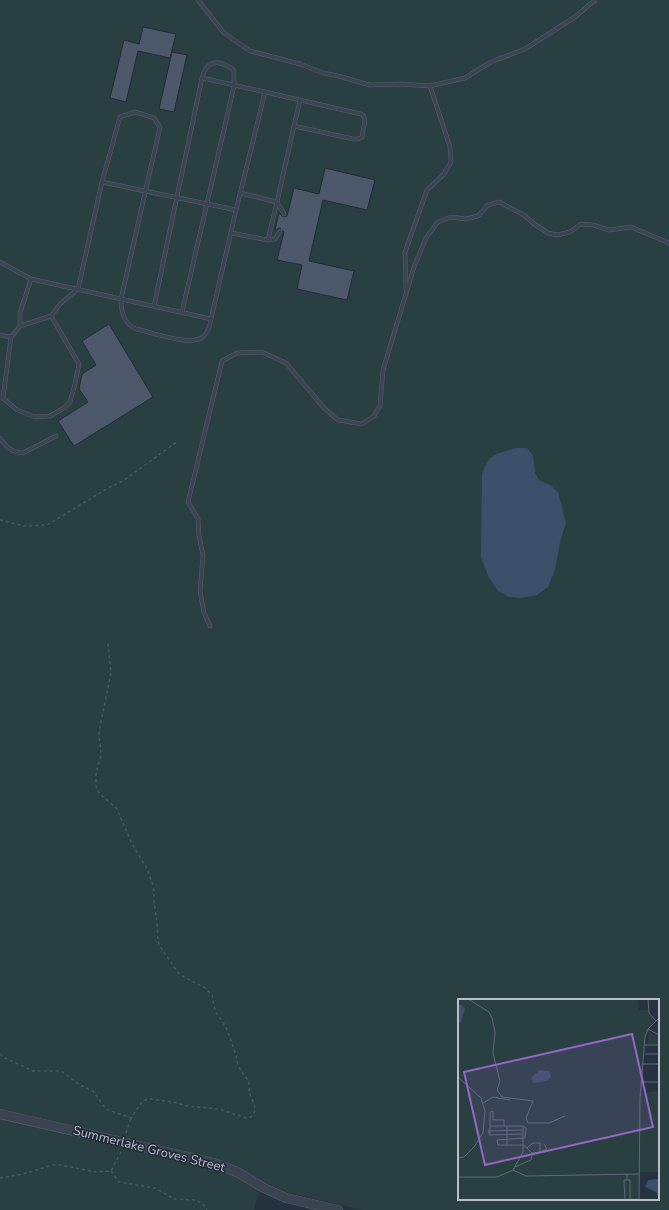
<svg xmlns="http://www.w3.org/2000/svg" width="669" height="1210" viewBox="0 0 669 1210" font-family="'Nunito Sans',sans-serif">
<style>
.green{fill:#293f42;fill-rule:evenodd}
.water{fill:#3d4f6a}
.building{fill:#4d596a;stroke:#222b39}
.lines{fill:none;stroke-linecap:round;stroke-linejoin:round}
.service-casing{stroke:#59626e;stroke-width:4.5}
.tertiary-casing{stroke:#59626e;stroke-width:10}
.path{stroke:#475c5f;stroke-width:1.5;stroke-dasharray:3 3;stroke-linecap:butt}
.service{stroke:#3b4451;stroke-width:3.5}
.tertiary{stroke:#3b4451;stroke-width:9}
.labels{text-anchor:middle;dominant-baseline:central;stroke-width:3;stroke-linejoin:round;paint-order:stroke}
.street-label{font-size:13px;fill:#b8bfcb;stroke:#202937}
.inset-road{fill:none;stroke:#616a78;stroke-width:1}
.view{fill:#9367c4;fill-opacity:0.15;stroke:#9367c4;stroke-width:2}
.inset-edge{fill:none;stroke:#b8bfcb;stroke-width:2}
</style>
<rect width="100%" height="100%" fill="#273241"/>
<path class="green" d="M0,0h669v1210h-306l-78,-18 -35,-18 -2,9 11,7 -5,20h-254zM459,1000h199v199h-199z"/>
<path class="water" d="M515,448h12l6,7 2,18 4,7 11,5 8,7 8,31 -6,19 -5,28 -7,17 -11,8 -15,3 -13,-1 -11,-6 -10,-15 -7,-19 1,-83c7,-21 14,-19 33,-26z"/>
<g class="building">
<path d="M143,27l33,7 -6,24 -32,-7 -12,51 -16,-4 14,-58 15,4z"/>
<path d="M172,52l15,3 -13,57 -15,-3z"/>
<path d="M325,168l50,12 -8,30 -44,-10 -14,61 45,10 -7,29 -50,-11 5,-24 -25,-5 7,-28 -4,-4 -5,2 4,-17 4,4 4,-1 7,-28 25,6z"/>
<path d="M109,324l44,73 -79,49 -16,-25 30,-19 -9,-13 3,-15 14,-9 -14,-24z"/>
</g>
<g class="lines">
<g class="service-casing">
<g id="service">
<path d="M198,0l26,33 26,18 50,13 23,9 15,3 32,9 30,-1 30,2 35,-8 26,-16 34,-13 50,-32 20,-17"/>
<path d="M294,126l6,-26"/>
<path d="M102,182l18,-65 15,-5 19,6 6,9 -39,172c0,12 2,24 15,30 15,3 52,17 65,9 7,-4 9,-12 10,-19"/>
<path d="M240,193l37,9 17,-76 59,13h5l4,-2 3,-17 -2,-5 -2,-1 -96,-22"/>
<path d="M277,202l7,12"/>
<path d="M231,233l37,7 9,-38"/>
<path d="M268,240l7,-1 5,-8"/>
<path d="M0,262l31,17 180,40 25,-109 -134,-28 -24,107 -18,15 -9,12 28,48 -4,20 -5,18 -6,6 -14,8 -15,1 -18,-7 -14,-12 8,-61 9,-11 31,-10"/>
<path d="M406,289l-1,-37 22,-62 17,-16 7,-12 -1,-15 -20,-61"/>
<path d="M154,306l48,-228 63,14 -29,118"/>
<path d="M182,312l52,-226v-15c-3,-4 -6,-5 -11,-7 -12,-4 -18,2 -21,14"/>
<path d="M20,326v-13l11,-34"/>
<path d="M0,335l11,2"/>
<path d="M0,438c5,8 13,15 23,15l33,-17"/>
<path d="M210,626l-6,-13 -4,-22 3,-35 -4,-20 -1,-17 -10,-17 34,-141 15,-8 25,-1 24,11 38,45 14,12 24,4 12,-8 6,-10 3,-36 31,-103 12,-29 12,-16 13,-5 15,2 12,-3 10,-11 11,-3 25,13 10,9 14,9 9,2 13,-3 11,-8 12,1 16,5 22,-3 38,16"/>
</g>
</g>
<g class="tertiary-casing">
<path id="tertiary" d="M0,1114l214,49 23,9 27,16 22,10 52,12"/>
</g>
<g class="path">
<path d="M0,520l24,6 23,-1 63,-38 13,-6 55,-40"/>
<path d="M0,1054l5,4 28,13h28l19,14 13,6 13,18 25,9 10,-15 4,-3 5,-1 23,3 14,4 32,3 27,9 5,-1 4,-6v-4l-6,-15v-10l-11,-16 -2,-11 -10,-28 -11,-16 -3,-16 -7,-7 -26,-14 -18,-26 -3,-6 -1,-20 -3,-20v-12l-2,-8 -6,-15 -14,-23 -15,-35 -16,-14 -4,-5 -1,-5v-12l5,-18 -2,-23 2,-10 10,-49 -3,-30"/>
<path d="M126,1133l5,-15"/>
<path d="M111,1171l8,11 36,6 19,11 22,1 9,6 2,4"/>
<path d="M0,1178l23,-4 30,-9h7l36,7 15,-1 10,-19"/>
</g>
<use href="#service" class="service"/>
<use href="#tertiary" class="tertiary"/>
</g>
<g class="labels">
<g class="street-label">
<text transform="translate(149 1149) rotate(14)">Summerlake Groves Street</text>
</g>
</g>
<g transform="translate(458 999)">
<rect width="201" height="201" fill="#273241"/>
<path d="M0,0h180l1,11h9l6,11 -9,14 -5,58 19,-2v81h-20l-1,28h-180zM191,33l10,5v7h-11z" fill="#293f42"/>
<path d="M0,6h4l3,4 -4,13 -3,1zM82,71l9,1 2,6 -4,4 -14,2 -2,-5zM201,180v20l-3,-7 -11,-5 3,-7z" fill="#3d4f6a"/>
<path class="inset-road" d="M10,0l21,13 3,6 3,14 -2,21 7,28 -3,9 5,7 31,4 -7,17 2,5h21l16,-7M190,0l1,14 7,8M190,30l11,6M187,46h14M187,55h14M184,65h17M0,78l23,21 4,13 -2,22 -9,14 -10,10 -6,1M184,83h17M25,104l10,-6 17,3M32,127v-14l3,-1v9h11v6M49,127h-17v9l33,-1M32,136l-2,-4 35,-1M49,146h-9l-1,-5 28,-2 1,-10 -3,-2M82,153l7,-3 -3,-5M57,168l16,-7 1,-7 -5,-5M55,171l13,6 113,-2M169,175v6h3v20M0,178h39l16,-7 10,-18v-26h-16v19h16l4,3 6,-5h7v9l-8,1M167,201l-1,-20h3M181,201l1,-102 5,-61 3,-8 11,-11"/>
<path class="view" d="M174,35l21,93 -168,38 -21,-93z"/>
<rect width="201" height="201" class="inset-edge"/>
</g>
</svg>
